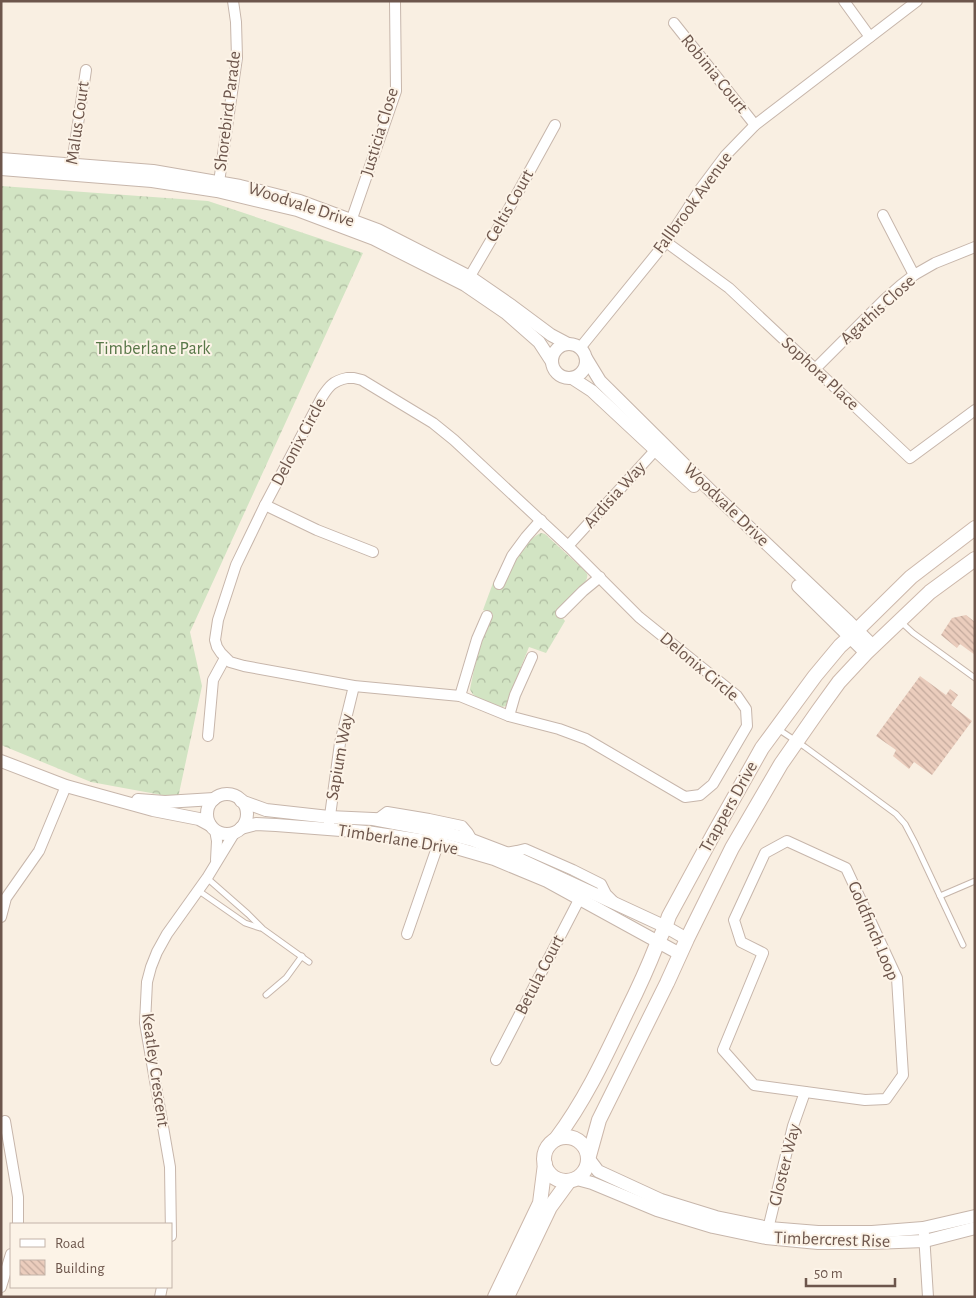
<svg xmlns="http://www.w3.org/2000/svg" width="976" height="1298" viewBox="0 0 976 1298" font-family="'Alegreya Sans',sans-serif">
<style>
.forest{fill:url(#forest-crowns)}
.building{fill:url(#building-back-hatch)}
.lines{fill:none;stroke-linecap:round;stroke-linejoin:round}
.service-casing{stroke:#c7b6ab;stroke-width:7}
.minor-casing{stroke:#c7b6ab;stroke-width:12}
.tertiary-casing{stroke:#c7b6ab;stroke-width:14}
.secondary-casing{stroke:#cdb8ab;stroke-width:16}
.service{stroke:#fff;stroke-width:5}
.minor{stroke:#fff;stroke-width:10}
.tertiary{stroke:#fff;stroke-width:12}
.secondary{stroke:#fff;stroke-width:14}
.labels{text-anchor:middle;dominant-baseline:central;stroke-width:4;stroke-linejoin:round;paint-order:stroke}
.street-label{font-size:18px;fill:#6d564c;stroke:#fcf3e7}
.park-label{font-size:18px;fill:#587748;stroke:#fcf3e7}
</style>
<defs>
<pattern id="forest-crowns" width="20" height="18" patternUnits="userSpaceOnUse" patternTransform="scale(1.25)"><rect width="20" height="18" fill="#d2e4c3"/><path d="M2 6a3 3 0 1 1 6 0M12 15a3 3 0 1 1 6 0" fill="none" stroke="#afbca1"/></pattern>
<pattern id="building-back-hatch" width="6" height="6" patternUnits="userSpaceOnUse" patternTransform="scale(1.25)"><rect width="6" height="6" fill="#ebcdbd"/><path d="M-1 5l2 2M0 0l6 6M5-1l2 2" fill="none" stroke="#c3a99c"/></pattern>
</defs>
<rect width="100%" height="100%" fill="#f9efe2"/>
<g class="forest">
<path d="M1,186l207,15 155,52 -173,379 12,54 -24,112 -87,-16 -90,-37z"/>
<path d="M541,533l4,1 40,37c2,3 3,3 2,7 -2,8 -23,26 -30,33l8,10 -19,32 -17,-6 -18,45 -3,11 -2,3 -4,1c-11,-4 -28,-6 -32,-18l8,-39 15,-36 -10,-4 10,-27 9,4c8,-15 23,-48 39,-54z"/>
</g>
<g class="building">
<path d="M966,615l9,7v33l-15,-11 -3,4 -16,-13 11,-17z"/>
<path d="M920,676l26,19 4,-6 8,6 -7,10 21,16 -40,54 -18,-13 -5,7 -16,-13 3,-6 -20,-14z"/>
</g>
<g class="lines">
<g class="service-casing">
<g id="service">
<path d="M900,621l13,12 62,45"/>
<path d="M778,729l27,18 91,67 9,10 10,19 48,102"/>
<path d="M207,878l41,36 15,15 46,33"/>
<path d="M199,891l46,32 15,5"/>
<path d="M940,896l35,-15"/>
<path d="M266,995l20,-17 16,-22"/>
</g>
</g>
<g class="minor-casing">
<g id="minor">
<path d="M844,1l26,36"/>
<path d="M674,23l81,102"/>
<path d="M71,171l15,-101"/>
<path d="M218,189l19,-131 -1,-36 -3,-21"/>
<path d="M883,215l31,60"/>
<path d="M349,227l47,-136 -1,-90"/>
<path d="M666,242l63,46 181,170 65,-48"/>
<path d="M466,283l35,-60 54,-98"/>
<path d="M580,348l86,-106 35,-54 24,-32 30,-31 162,-124"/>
<path d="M815,369l69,-69 17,-15 13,-10 21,-12 40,-16"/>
<path d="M347,378h7l8,2 71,43 21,17 114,106 71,71 98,79 9,13 1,17 -34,58 -13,11 -15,2 -99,-58 -27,-10 -50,-13 -49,-20 -106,-10 -110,-20 -14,-4 -9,-9 -4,-6 -2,-7 3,-20 18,-55 29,-60 57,-108c7,-11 11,-16 25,-19z"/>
<path d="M265,505l52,25 56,22"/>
<path d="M568,546l92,-101"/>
<path d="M499,584l13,-28 14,-19 15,-17"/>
<path d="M561,613l22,-22 17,-14"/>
<path d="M460,696l17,-57 10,-23"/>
<path d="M509,716l6,-21 17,-38"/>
<path d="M208,736l5,-56 12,-22"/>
<path d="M373,819l6,-1 8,-6 42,7 33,7 6,7 4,7"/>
<path d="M329,823l11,-80 14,-57"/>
<path d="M215,830l2,11 -1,19"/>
<path d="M787,841l59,27 51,110 6,97 -17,24 -21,1 -111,-15 -31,-35 40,-97 -22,-11 -7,-22 31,-67z"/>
<path d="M506,853l11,-2 8,-2 48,21 28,14 5,10 7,7"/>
<path d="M1,917l5,-19 33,-47 27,-65"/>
<path d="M407,934l34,-98"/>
<path d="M496,1060l86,-166"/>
<path d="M5,1121l13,76v27"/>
<path d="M767,1233l26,-107 12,-34"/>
<path d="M924,1234l4,63"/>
<path d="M171,1236l-1,-69 -25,-144 2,-41 4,-15 6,-15 10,-18 40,-56 28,-46"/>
<path d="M1,1287l10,-33"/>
<path d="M160,1297l2,-10"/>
</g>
</g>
<g class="tertiary-casing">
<g id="tertiary">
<path d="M1,159l152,12 87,15 60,15 78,29 92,47 42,29 39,29 17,9"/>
<path d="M1,169l151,12 65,10 80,19 77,29 91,46 41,28 33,29 13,20"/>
<circle cx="569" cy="361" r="17"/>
<path d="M586,358l14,23 112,111 135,128 26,26"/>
<path d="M572,378l20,13 102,95"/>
<path d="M798,586l68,67"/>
<path d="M1,761l65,25 87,24 46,9 11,6"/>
<circle cx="227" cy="814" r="20"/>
<path d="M138,800l27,2 49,-3"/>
<path d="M241,801l25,9 63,7 44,2 69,13 30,8 34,13 160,74 21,12"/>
<path d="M241,828l15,-4 20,1 91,7 72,11 55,16 53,22 133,73"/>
<path d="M589,1159l9,12 63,29 55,17 53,11 49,4h54l51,-4 52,-12"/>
<path d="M577,1179l15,4 65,27 56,17 53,11 52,5h54l53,-2 50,-13"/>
</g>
</g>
<g class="secondary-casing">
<g id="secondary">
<circle cx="566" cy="1159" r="22"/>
<path d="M556,1139c30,-40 50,-84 71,-128 11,-22 21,-44 30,-67 5,-10 9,-18 12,-28l44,-81 49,-87 53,-72 25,-30 10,-9 61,-60 64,-49"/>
<path d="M589,1156l10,-36 68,-137 20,-44 45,-91 49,-84 37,-53 21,-29 27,-29 64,-61 45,-33"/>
<path d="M495,1297l45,-94 5,-39"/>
<path d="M507,1297l43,-90 19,-26"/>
</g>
</g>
<use href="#service" class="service"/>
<use href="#minor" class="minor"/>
<use href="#tertiary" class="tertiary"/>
<use href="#secondary" class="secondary"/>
</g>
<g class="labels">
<g class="street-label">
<text transform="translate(714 74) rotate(51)">Robinia Court</text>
<text transform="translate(228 111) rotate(-83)">Shorebird Parade</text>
<text transform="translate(78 123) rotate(-82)">Malus Court</text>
<text transform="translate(380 132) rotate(-73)">Justicia Close</text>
<text transform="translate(693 203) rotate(-54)">Fallbrook Avenue</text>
<text transform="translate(301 205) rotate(18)">Woodvale Drive</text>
<text transform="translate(510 206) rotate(-61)">Celtis Court</text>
<text transform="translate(878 310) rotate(-42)">Agathis Close</text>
<text transform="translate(820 374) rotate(43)">Sophora Place</text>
<text transform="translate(299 442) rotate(-62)">Delonix Circle</text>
<text transform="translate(615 495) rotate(-48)">Ardisia Way</text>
<text transform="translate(726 505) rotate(44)">Woodvale Drive</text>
<text transform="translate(699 667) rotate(40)">Delonix Circle</text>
<text transform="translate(340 757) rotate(-80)">Sapium Way</text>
<text transform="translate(729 807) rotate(-61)">Trappers Drive</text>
<text transform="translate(398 840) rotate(9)">Timberlane Drive</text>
<text transform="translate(873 931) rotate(67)">Goldfinch Loop</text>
<text transform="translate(540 975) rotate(-63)">Betula Court</text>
<text transform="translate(155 1070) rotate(82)">Keatley Crescent</text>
<text transform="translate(785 1165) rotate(-76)">Gloster Way</text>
<text transform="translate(832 1240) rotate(2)">Timbercrest Rise</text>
</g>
<g class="park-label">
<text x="153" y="349">Timberlane Park</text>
</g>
</g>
<rect width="976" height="1298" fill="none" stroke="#6d564c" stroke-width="5"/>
<rect x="10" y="1223" width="162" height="65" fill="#fcf3e7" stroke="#c3b4a9"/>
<rect x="20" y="1239" width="25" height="8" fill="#ffffff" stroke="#c3b4a9"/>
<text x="55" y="1248" font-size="15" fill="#6d564c">Road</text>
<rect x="20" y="1260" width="25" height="15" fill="url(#building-back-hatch)" stroke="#c3b4a9"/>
<text x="55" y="1273" font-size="15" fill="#6d564c">Building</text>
<path d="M806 1278v8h89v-8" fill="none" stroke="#6d564c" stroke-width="2.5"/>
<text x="814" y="1278" font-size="15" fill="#6d564c" stroke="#fcf3e7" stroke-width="4" paint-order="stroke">50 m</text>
</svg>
